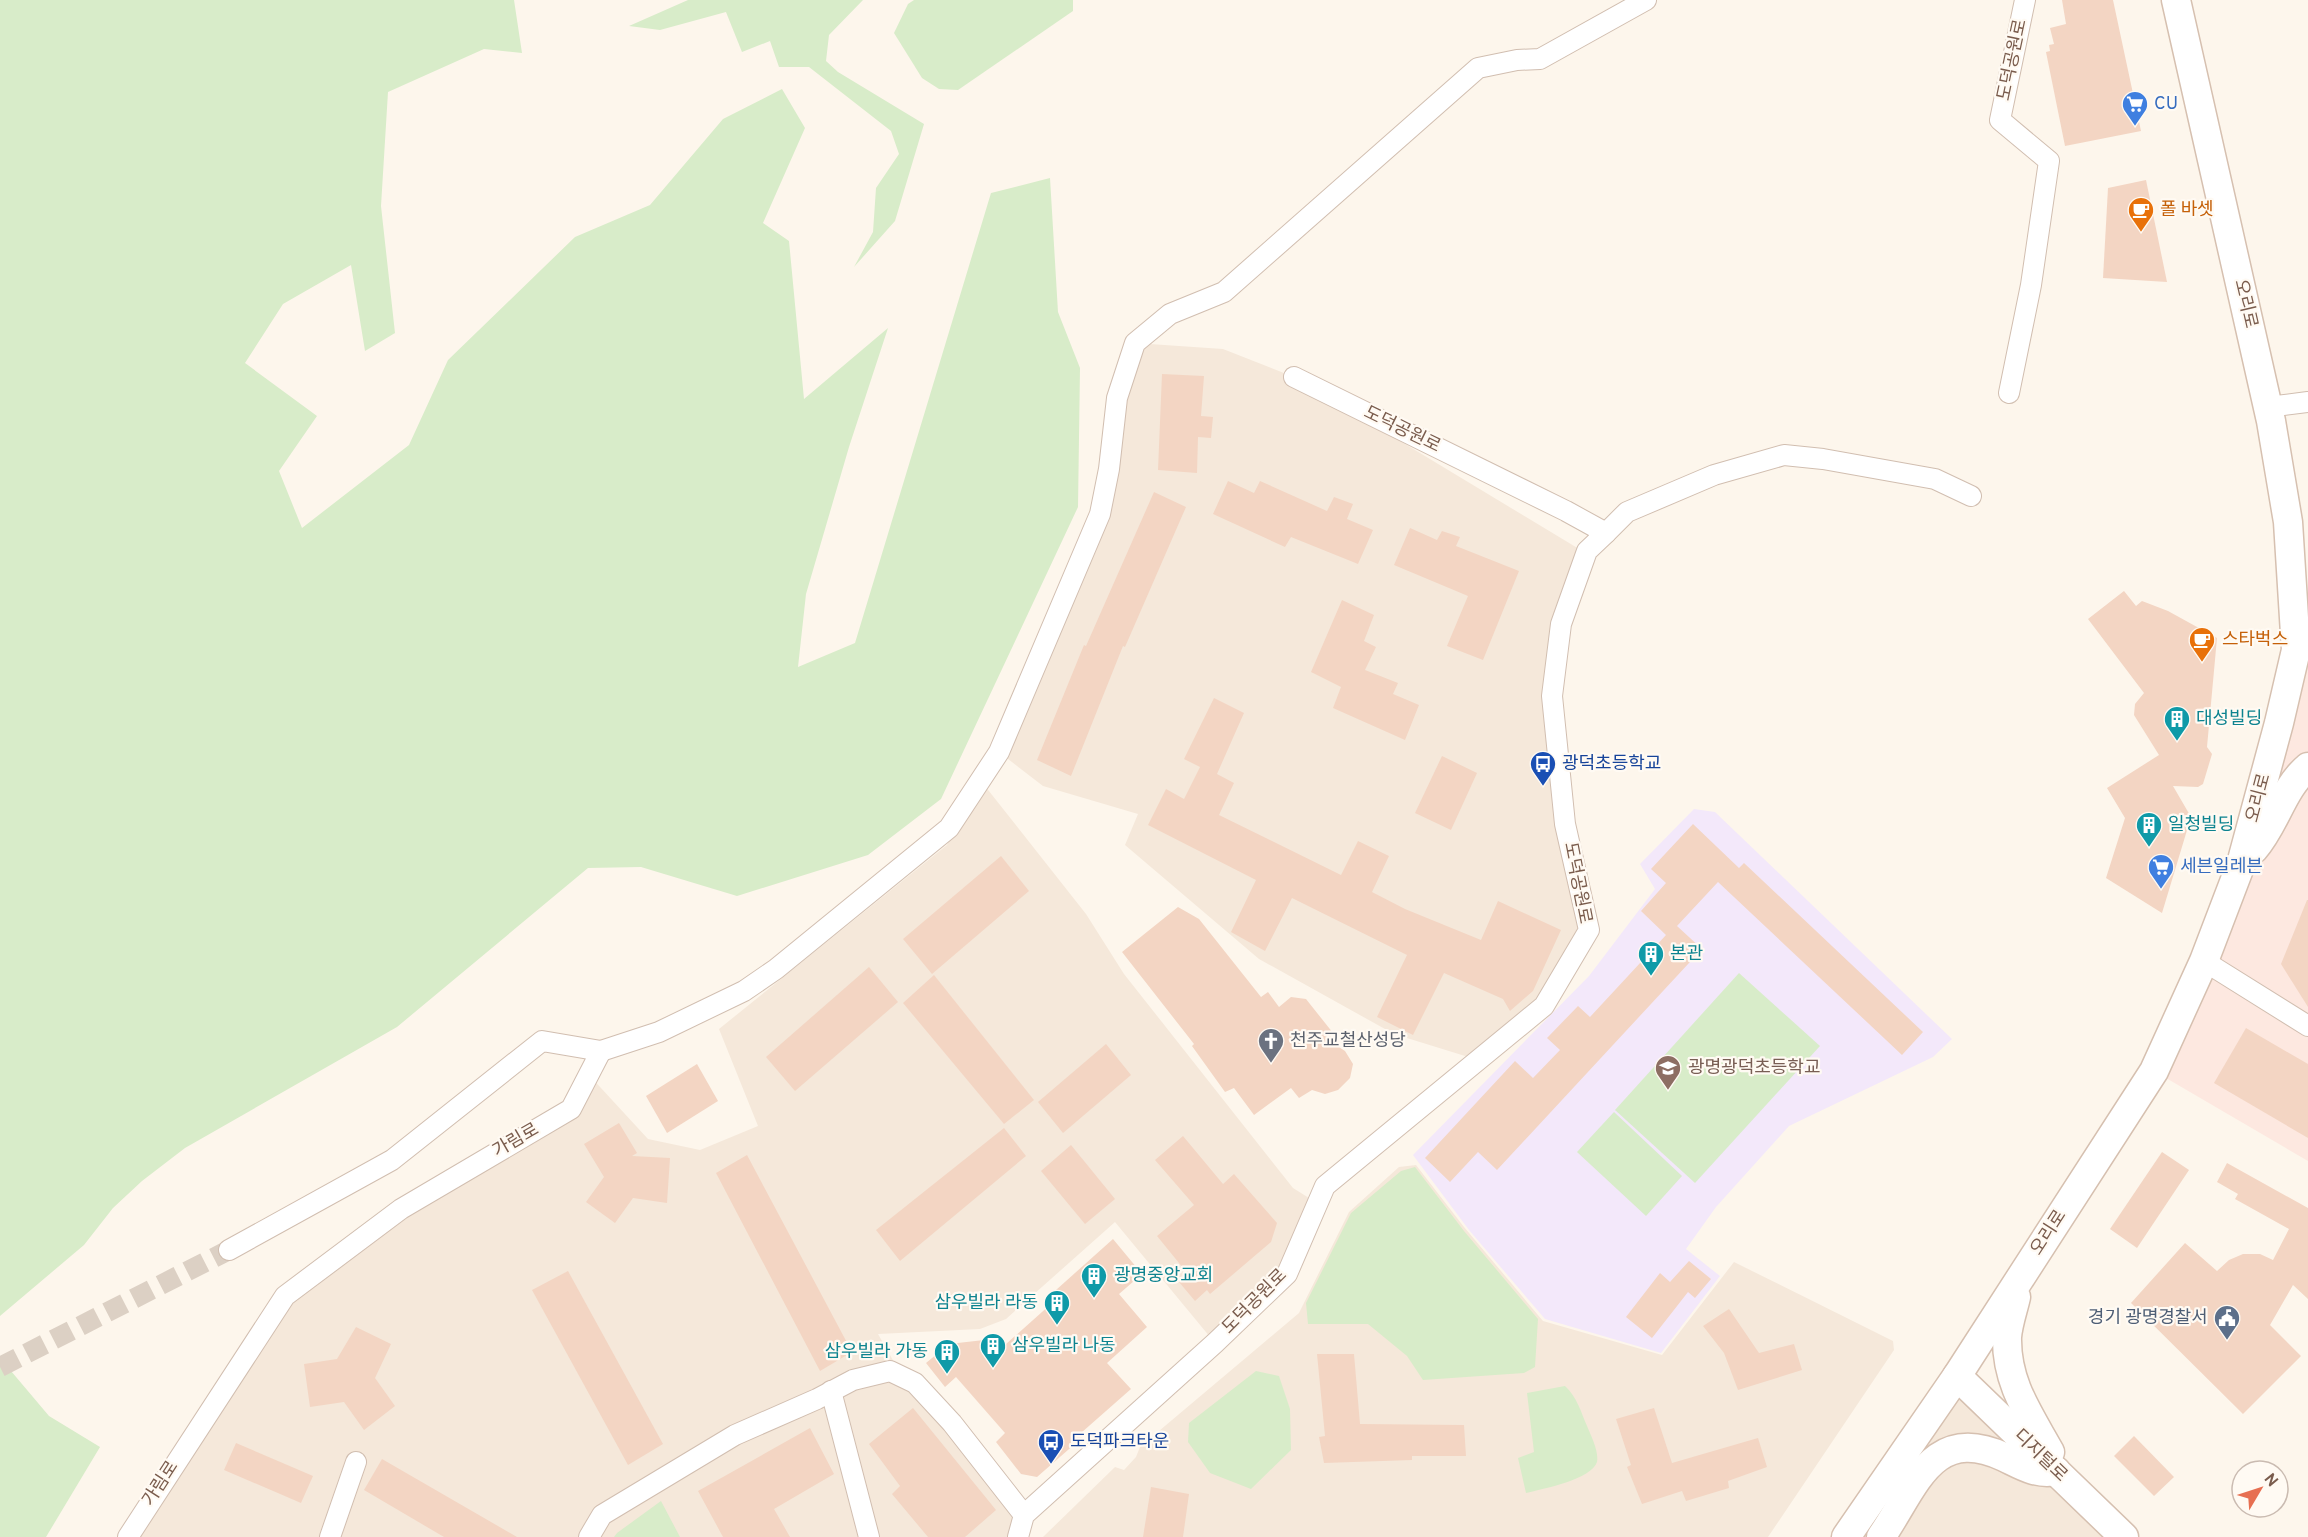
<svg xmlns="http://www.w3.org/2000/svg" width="2308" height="1537" viewBox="0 0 2308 1537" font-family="Overpass,'Noto Sans KR',sans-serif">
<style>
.residential{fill:#f5e8da}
.commercial{fill:#fde8e0}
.education{fill:#f3e8fa}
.green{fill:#d8ecc9}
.building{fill:#f3d5c3}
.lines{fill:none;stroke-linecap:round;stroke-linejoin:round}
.street-tunnel{stroke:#dcd0c4;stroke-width:20;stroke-dasharray:20 10;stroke-linecap:butt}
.street-casing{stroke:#d1beb0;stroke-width:22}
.secondary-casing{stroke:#d6c0b0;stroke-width:31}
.street{stroke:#fff;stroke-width:20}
.secondary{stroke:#fff;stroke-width:28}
.labels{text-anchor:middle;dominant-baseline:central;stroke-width:4.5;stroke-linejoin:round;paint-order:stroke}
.street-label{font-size:18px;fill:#7a5c4d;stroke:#fffaf3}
.shop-label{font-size:18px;fill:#366cbe;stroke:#fffaf3;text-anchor:start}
.food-label{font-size:18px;fill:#c56008;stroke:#fffaf3;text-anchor:start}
.culture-label{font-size:18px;fill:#0d838f;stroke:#fffaf3;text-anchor:start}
.transit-label{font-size:18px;fill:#164399;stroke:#fffaf3;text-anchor:start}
.worship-label{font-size:18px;fill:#5b616d;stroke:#fffaf3;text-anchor:start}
.education-label{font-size:18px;fill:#785e54;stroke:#fffaf3;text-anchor:start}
.service-label{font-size:18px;fill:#4e5e75;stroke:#fffaf3;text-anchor:end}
</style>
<rect width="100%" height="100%" fill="#fdf6ec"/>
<g class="residential">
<path d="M1135,343l88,6 71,28 295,178 -28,69 -9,72 37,234 -45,76 -66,54 -84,-26 -135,-75 -134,-114 13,-31 -95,-28 -44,-34 101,-238z"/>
<path d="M981,781l105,133 38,60 169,214 24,15 -30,71 -72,69 -100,-121 -109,97 -26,10 -102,5 24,42 122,139 -6,22h-890l157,-241 286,-186 18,-35 59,64 52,11 58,-24 -39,-97 228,-184z"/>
<path d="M1416,1165l48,62 79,94 119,34 72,-93 159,79 1,9 -126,187h-725l72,-70 9,3 12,-13 4,-10 159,-134 50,-101 50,-45z"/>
<path d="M1957,1376l167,161h-278z"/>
</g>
<path class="commercial" d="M2308,656v505l-154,-90z"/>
<path class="education" d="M1694,809l21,3 237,227 -19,18 -144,69 -73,81 -30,42 34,27 -59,77 -116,-34 -76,-89 -56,-75 176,-179 66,-87 -15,-25z"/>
<g class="green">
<path d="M0,0h514l8,53 -38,-4 -96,43 -7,114 14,127 -30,18 -14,-86 -68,39 -38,59 72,53 -38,55 23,57 107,-83 39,-85 127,-123 75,-32 73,-86 59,-30 23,39 -42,95 26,18 15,158 84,-71 -39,119 -43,147 -8,73 57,-24 136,-450 59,-15 8,134 22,56 -2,139 -137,292 -73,56 -131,41 -96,-29 -53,1 -191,159 -212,121 -43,33 -29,27 -29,37 -84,71z"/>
<path d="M688,0h175l-34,35 -3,26 12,11 86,52 -29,97 -41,46 19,-35 3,-44 23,-34 -8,-23 -82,-64h-30l-9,-26 -28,11 -16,-40 -66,18 -31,-4z"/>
<path d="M914,0h159v11l-115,79 -19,-1 -17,-11 -28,-45 14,-29z"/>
<path d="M1739,973l81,73 -125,137 -80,-73z"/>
<path d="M1614,1112l68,64 -36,40 -69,-64z"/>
<path d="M1415,1167l49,64 74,88 -3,48 -11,6 -101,7 -16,-24 -39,-32h-60l-2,-21 45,-90 50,-42z"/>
<path d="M0,1358l49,58 51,31 -54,90h-46z"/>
<path d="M1256,1371l23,5 11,33 1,41 -40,39 -41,-16 -22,-31 1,-19z"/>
<path d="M1565,1386c12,11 16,26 22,40 4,10 12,25 10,36 -5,17 -54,27 -71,31l-8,-35 16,-6 -7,-59z"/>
<path d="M661,1501l19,36h-66l3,-4z"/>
</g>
<g class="building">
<path d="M2062,0h51l28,131 -76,15 -19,-94 4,-1 -1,-6 5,-1 -4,-16 16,-4z"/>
<path d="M2146,180l21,102 -64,-4 5,-90z"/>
<path d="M1162,374l42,2 -3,40 12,1 -2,21 -13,-1 -1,36 -39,-3z"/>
<path d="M1228,481l26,12 6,-12 67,30 7,-14 19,7 -6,15 26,11 -15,34 -67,-27 -6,10 -72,-33z"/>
<path d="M1154,492l32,15 -61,140 -2,-1 -52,130 -34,-16 47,-115 2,1z"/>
<path d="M1410,528l27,12 5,-9 18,6 -4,9 63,25 -36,89 -36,-14 21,-50 -74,-31z"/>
<path d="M2124,591l12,15 6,-5 26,10 49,27 -10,109 5,7 -9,30 -5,3 -25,-1 18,31 -29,96 -56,-35 19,-60 -18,-30 52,-33 -25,-40 1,-11 9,-11 -56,-74z"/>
<path d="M1342,600l32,15 -10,26 12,6 -11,23 33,13 -5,11 26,11 -14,35 -72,-32 8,-21 -30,-15z"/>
<path d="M1214,698l30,15 -27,61 17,9 -15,32 122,60 17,-34 31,15 -17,36 33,17 76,31 17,-39 63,29 -28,61 -23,20 -7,-12 -59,-26 -31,62 -36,-18 30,-62 -115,-57 -27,53 -34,-19 25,-52 -108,-55 18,-36 18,10 16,-32 -16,-8z"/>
<path d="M1442,756l35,17 -26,57 -36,-17z"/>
<path d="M1693,824l46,44 5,-5 179,169 -21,23 -184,-173 -41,44 25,23 -205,221 -19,-18 -28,30 -25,-24 90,-97 18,17 27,-28 -13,-12 31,-32 12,11 76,-82 -25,-24 25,-28 -15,-14z"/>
<path d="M1001,856l28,35 -97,83 -29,-35z"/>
<path d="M2307,900h1v107l-27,-43z"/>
<path d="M1178,907l21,12 62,78 7,-5 11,15 12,-10 15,2 31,39 -3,6 11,7 8,13 -3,14 -12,12 -13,4 -13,-4 -13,8 -8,-10 -37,27 -20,-27 -9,4 -33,-46 2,-2 -72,-92z"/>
<path d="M869,967l29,35 -103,89 -29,-34z"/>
<path d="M934,975l100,125 -30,24 -101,-121z"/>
<path d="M2246,1028l62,36v74l-94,-55z"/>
<path d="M1106,1044l25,31 -68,58 -25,-31z"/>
<path d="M697,1064l21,37 -51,32 -21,-37z"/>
<path d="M619,1123l18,30 -5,3 38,2 -3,45 -34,-5 -18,25 -29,-21 18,-25 -20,-33z"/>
<path d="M1004,1128l22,28 -126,105 -24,-31z"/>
<path d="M1183,1136l40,48 11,-10 43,49 -6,19 -61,52 -3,-4 -12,11 -16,-19 9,-8 -31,-38 37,-31 -39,-45z"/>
<path d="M1071,1145l44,54 -30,25 -44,-53z"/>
<path d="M2162,1152l27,18 -52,78 -27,-19z"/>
<path d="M747,1155l105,197 -32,19 -104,-198z"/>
<path d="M2227,1163l81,45v91l-15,-14 -23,40 31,31 -58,58 -112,-111 54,-60 32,28 12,-11 14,-6h17l13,6 16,-31 -54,-30 3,-5 -21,-12z"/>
<path d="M1113,1239l29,35 -23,20 28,33 -40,36 24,26 -50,44 3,3 -47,41 -16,-3 -25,-32 9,-9 -49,-56 -11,10 -19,-24 23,-19 35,-4 12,13 65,-58 -5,-5z"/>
<path d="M1689,1261l22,18 -16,19 -7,-6 -36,46 -26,-21 34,-44 10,9z"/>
<path d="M568,1271l95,173 -35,21 -96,-175z"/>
<path d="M1729,1309l30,44 35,-9 8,26 -64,20 -14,-37 -21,-27z"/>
<path d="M356,1327l35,17 -16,34 20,28 -31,24 -20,-28 -34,5 -6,-43 33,-5z"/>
<path d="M1317,1354h37l6,70 104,1 2,31h-54v4l-88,3 -5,-26 6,-1z"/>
<path d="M913,1408l83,102 -31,27h-37l-36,-43 8,-8 -31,-42z"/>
<path d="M1654,1408l18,55 86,-25 9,29 -39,14 1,7 -43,13 -4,-10 -40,13 -15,-37 4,-2 -15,-46z"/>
<path d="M810,1428l24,46 -60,35 16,28h-67l-25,-46z"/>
<path d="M2134,1436l40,41 -20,19 -40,-40z"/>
<path d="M236,1443l77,33 -12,27 -77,-33z"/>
<path d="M382,1459l135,78h-73l-80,-47z"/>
<path d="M1151,1487l38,7 -6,43h-40z"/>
</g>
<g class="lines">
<path class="street-tunnel" d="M0,1367l229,-117"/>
<g class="street-casing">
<g id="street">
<path d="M2009,393l22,-108 18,-124 -49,-41 25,-120"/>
<path d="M2268,407l40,-5"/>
<path d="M1606,533l21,-21 87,-37 70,-20 39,4 112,20 36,17"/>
<path d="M2204,961l104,65"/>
<path d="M601,1051l58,-19 85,-41 32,-22 173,-141 50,-76 101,-238 9,-45 8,-71 18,-55 35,-29 54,-22 254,-224 39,-8 23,-1 106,-59"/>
<path d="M831,1391l38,146"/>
<path d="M128,1537l157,-241 116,-87 170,-100 30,-58 -59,-10 -150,119 -163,90"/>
<path d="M330,1537l26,-75"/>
<path d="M589,1537l13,-22 133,-80 82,-36 36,-19 37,-9 25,12 37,40 72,92"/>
<path d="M1018,1537l6,-22 191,-172 72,-69 38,-88 219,-180 45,-76 -24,-106 -13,-128 9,-72 26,-73 19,-18 -40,-22 -272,-134"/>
</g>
</g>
<g class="secondary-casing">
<g id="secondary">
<path d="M2254,849c22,-25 28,-60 54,-82"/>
<path d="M2016,1297c-3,13 -8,27 -9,40 -1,46 22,77 43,115"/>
<path d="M1957,1376l167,161"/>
<path d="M1846,1537l111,-161 197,-305 50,-110 37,-97 38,-141 17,-73 -8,-128 -17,-101 -95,-421"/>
<path d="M1881,1537c33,-47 50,-114 123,-80 17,8 32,18 52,14"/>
</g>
</g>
<use href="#street" class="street"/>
<use href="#secondary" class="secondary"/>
</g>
<defs>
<g id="supermarket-pin" transform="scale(1.35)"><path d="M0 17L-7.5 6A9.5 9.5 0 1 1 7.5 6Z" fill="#3f7fe0" stroke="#fffaf3"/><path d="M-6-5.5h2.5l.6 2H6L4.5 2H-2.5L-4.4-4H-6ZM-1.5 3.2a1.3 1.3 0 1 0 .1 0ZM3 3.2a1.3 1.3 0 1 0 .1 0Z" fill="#fff"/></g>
<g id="cafe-pin" transform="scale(1.35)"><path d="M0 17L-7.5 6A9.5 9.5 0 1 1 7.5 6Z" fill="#e8710a" stroke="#fffaf3"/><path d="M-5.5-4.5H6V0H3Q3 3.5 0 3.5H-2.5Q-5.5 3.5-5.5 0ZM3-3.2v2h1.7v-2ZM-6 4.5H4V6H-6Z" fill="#fff"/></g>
<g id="building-pin" transform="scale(1.35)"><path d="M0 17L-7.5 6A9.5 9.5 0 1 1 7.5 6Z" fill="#0f9aa8" stroke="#fffaf3"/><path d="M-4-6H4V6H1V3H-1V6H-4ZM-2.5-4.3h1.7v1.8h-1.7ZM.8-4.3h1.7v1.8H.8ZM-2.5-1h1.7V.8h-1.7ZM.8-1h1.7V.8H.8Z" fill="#fff"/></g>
<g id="bus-pin" transform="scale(1.35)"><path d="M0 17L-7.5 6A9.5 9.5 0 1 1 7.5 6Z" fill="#1a4fb4" stroke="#fffaf3"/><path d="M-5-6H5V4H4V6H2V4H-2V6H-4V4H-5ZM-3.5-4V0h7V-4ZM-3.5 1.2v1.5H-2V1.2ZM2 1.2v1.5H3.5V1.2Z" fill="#fff"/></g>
<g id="church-pin" transform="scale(1.35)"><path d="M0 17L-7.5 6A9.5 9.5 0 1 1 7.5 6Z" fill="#6b7280" stroke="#fffaf3"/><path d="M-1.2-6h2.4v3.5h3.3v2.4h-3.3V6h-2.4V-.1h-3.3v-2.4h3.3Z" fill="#fff"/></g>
<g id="school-pin" transform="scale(1.35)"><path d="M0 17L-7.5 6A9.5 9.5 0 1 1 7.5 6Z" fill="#8d6e63" stroke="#fffaf3"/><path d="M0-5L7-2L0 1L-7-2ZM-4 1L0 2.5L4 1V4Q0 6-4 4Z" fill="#fff"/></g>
<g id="civic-pin" transform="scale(1.35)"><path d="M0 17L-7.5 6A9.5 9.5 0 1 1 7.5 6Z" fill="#5c6f8a" stroke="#fffaf3"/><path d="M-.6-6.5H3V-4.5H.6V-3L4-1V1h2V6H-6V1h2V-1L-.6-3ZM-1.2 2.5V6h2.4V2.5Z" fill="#fff"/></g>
</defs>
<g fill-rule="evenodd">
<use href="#supermarket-pin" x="2135" y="104"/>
<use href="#cafe-pin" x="2141" y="210"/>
<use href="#cafe-pin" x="2202" y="640"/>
<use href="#building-pin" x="2177" y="719"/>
<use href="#bus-pin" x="1543" y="764"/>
<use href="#building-pin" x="2149" y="825"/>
<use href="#supermarket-pin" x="2161" y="867"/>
<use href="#building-pin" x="1651" y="954"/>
<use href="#church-pin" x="1271" y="1041"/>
<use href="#school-pin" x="1668" y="1068"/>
<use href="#building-pin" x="1094" y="1276"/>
<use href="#building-pin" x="1057" y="1303"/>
<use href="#civic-pin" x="2227" y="1318"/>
<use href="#building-pin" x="993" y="1346"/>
<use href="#building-pin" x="947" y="1352"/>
<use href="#bus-pin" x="1051" y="1442"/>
</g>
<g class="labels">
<g class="street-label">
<text transform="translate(2013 60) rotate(-78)">도덕공원로</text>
<text transform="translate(2245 304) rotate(77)">오리로</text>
<text transform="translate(1402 430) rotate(26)">도덕공원로</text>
<text transform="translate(2259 798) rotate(-75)">오리로</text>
<text transform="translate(1577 883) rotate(79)">도덕공원로</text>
<text transform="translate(516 1141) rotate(-30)">가림로</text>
<text transform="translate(2049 1233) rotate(-57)">오리로</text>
<text transform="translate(1255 1302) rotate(-45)">도덕공원로</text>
<text transform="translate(2040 1456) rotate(44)">디지털로</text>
<text transform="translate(161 1484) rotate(-57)">가림로</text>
</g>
<g class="shop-label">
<text x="2154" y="104">CU</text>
<text x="2180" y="867">세븐일레븐</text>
</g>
<g class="food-label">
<text x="2160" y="210">폴 바셋</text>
<text x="2222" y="640">스타벅스</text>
</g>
<g class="culture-label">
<text x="2196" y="719">대성빌딩</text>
<text x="2168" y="825">일청빌딩</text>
<text x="1670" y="954">본관</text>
<text x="1114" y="1276">광명중앙교회</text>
<text x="1038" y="1303" text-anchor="end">삼우빌라 라동</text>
<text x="1012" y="1346">삼우빌라 나동</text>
<text x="928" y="1352" text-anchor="end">삼우빌라 가동</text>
</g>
<g class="transit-label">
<text x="1562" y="764">광덕초등학교</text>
<text x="1070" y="1442">도덕파크타운</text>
</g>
<g class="worship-label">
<text x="1290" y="1041">천주교철산성당</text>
</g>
<g class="education-label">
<text x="1688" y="1068">광명광덕초등학교</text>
</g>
<g class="service-label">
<text x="2208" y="1318">경기 광명경찰서</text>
</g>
</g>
<g transform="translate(2260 1489) rotate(51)"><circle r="28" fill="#fffaf3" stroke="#cabbb1" stroke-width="1.5"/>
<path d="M0-4.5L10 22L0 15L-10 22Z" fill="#e76f51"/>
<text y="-9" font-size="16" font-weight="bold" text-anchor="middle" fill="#7a5c4d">N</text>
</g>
</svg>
